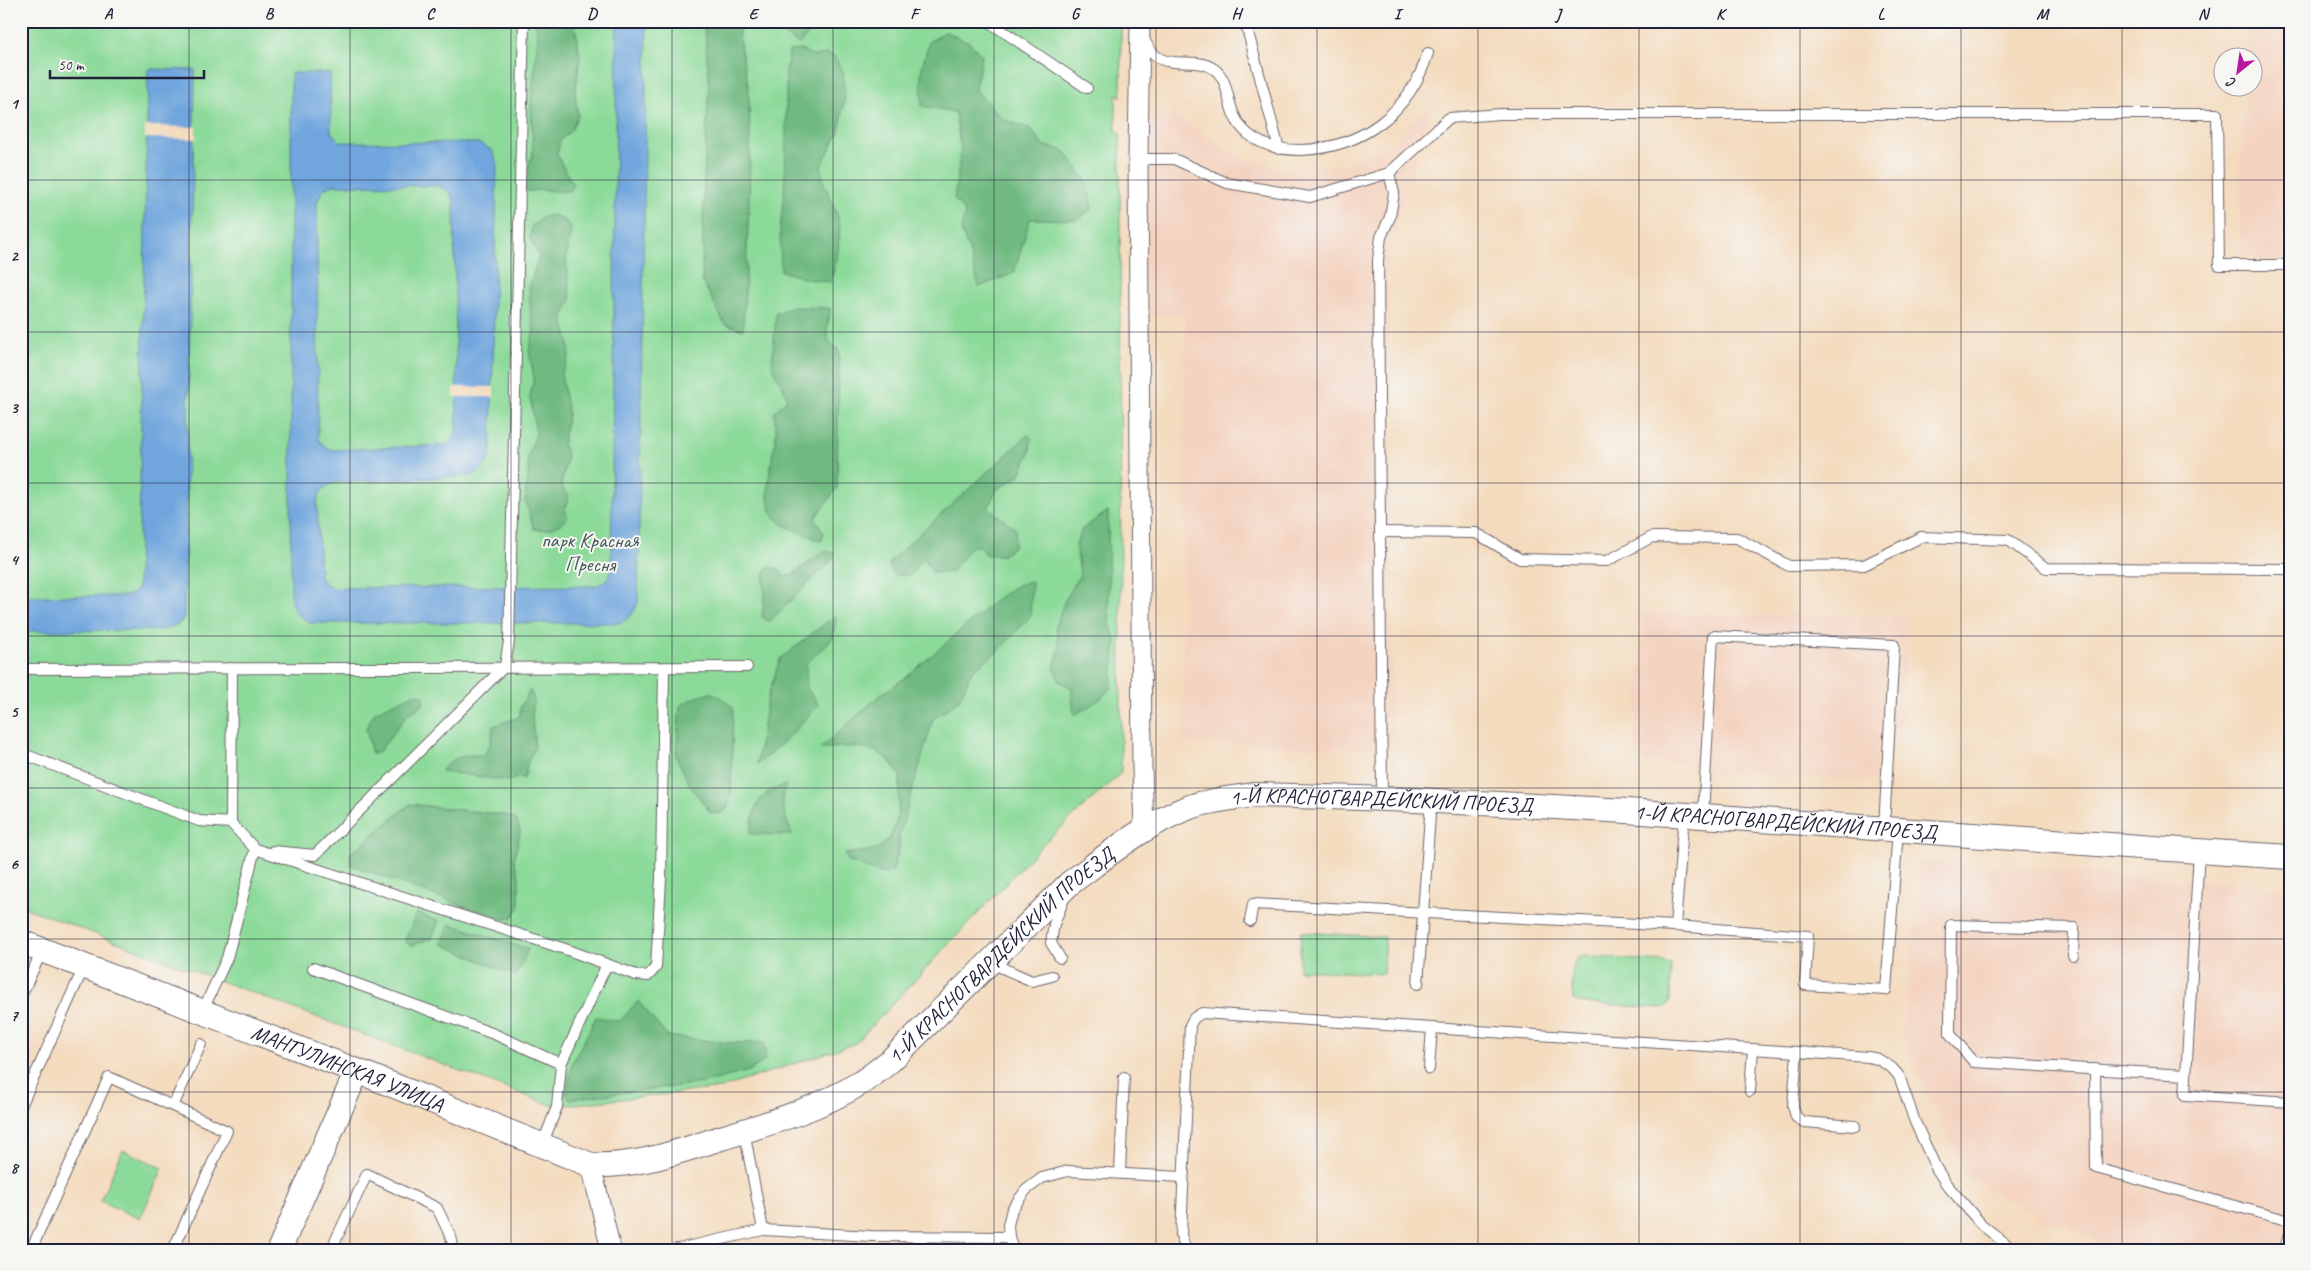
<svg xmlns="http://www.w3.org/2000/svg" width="2311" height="1271" viewBox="0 0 2311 1271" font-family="Caveat,sans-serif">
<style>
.built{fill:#f4d3c0}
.green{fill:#8bda99;stroke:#567e6a}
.forest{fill:#70ba81;stroke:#496e5e}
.water{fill:#6fa6dd;stroke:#48648c;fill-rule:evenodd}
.pier{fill:#f4dbbe}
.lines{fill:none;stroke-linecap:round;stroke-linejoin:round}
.service-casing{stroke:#6c6369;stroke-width:12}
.minor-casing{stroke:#6c6369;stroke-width:21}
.tertiary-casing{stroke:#6c6369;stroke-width:26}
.service{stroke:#fff;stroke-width:10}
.minor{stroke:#fff;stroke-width:19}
.tertiary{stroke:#fff;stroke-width:24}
.grid{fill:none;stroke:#22223b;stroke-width:1;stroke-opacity:0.55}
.labels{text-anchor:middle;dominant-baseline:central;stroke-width:4;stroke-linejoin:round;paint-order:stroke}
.park-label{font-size:21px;fill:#425957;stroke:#f6f6f2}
.street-label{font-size:21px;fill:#22223b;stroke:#f6f6f2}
.neatline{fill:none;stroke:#22223b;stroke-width:2}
.grid-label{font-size:16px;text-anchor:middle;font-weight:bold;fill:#22223b}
</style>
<rect width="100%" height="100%" fill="#f6f6f2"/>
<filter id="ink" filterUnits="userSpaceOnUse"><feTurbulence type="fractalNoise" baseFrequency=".02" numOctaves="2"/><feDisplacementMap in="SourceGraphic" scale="10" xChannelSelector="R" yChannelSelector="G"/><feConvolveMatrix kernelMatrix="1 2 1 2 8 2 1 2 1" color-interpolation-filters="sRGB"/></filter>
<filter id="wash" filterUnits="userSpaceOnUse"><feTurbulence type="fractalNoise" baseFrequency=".0096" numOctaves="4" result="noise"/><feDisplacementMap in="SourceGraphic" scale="20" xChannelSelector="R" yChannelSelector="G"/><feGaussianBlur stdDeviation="1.12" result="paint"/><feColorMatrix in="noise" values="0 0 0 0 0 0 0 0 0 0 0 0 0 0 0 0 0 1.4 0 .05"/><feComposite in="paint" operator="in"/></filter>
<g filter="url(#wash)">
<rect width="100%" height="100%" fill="#f4dbbe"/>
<g class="built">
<path d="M2248,21h42v250l-50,-17v-93l5,-73h9v-30l-7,-1z"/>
<path d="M1431,103l-43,155 5,492 -210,-8 2,-427 -42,2 3,-202h28l42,28 30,16 43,11 55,-4 45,-20z"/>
<path d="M1643,614l264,2 -6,127 -23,-1 -2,39 -181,-10 1,-8 -62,-3z"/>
<path d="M1920,861l370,27v362h-178l-47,-27 -8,4 -92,-52 -63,-137 18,-153z"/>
</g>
<g class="green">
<path d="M21,21h1100v76l-5,-3v37l4,3 1,639 -77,70 -188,200 -134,45 -155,17h-16l-530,-199z"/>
<path d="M1301,932l84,5 -2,37 -84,-4z"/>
<path d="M1583,956l81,6 7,2 -1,37 -3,5 -6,2 -81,-5 -6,-3c-4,-11 -3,-31 3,-42z"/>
<path d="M123,1150l40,18 -23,51 -40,-18z"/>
</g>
<g class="forest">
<path d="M535,21h44l-4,4 5,31 -5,39 3,20 -7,15 -11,11 -3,14 16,30 -2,5c-11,3 -18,0 -28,0 -8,-1 -11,3 -19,0l2,-23 7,-11 -2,-53 7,-66z"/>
<path d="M704,21h35c-2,26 9,50 10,75 3,78 -2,156 -6,234l-18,-6 -23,-43 2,-102 5,-97z"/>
<path d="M787,21h26l-2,11 -12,12 -16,-10 -2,-8z"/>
<path d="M945,32l24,10 13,14 -7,33 27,30 29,10 11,16 23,6 22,32 5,26 -15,11 -47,-1 -16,54 -35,14 -10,-37 -8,-19 4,-19 -11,-13 7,-48 -6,-39 -33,-6 -1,-35 8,-29z"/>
<path d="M801,50l12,6 13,-2 8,2 9,15 2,25 -6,36 -18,34 2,15 14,33 3,13 -3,32 -6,23 -24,-3 -26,-8 -1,-42 4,-33 2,-44v-80l3,-21z"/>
<path d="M554,215l13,7 4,6 -5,33 5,39 -8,16c3,23 14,35 -2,57l7,40 -5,30 4,14 -6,29 8,10 -4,12 2,9c-8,11 -20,14 -33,12l-9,-29 3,-23v-20l8,-23 -6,-37 4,-19 -5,-27 5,-22 -3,-12 -2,-29 10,-32 -9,-18 2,-12 11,-9z"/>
<path d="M792,307l38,1c0,18 -11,30 9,42l-2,138 -22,30 9,15 -3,8c-14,-6 -33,-11 -45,-23 -18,-17 0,-65 0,-87 0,-6 -2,-13 -2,-19l13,-13c-3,-16 -13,-23 -15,-36l4,-50z"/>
<path d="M1028,435l3,3 -1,14 -11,24 -22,13 -9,19 28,21 -2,17 -11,9h-16l-8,-9h-8l-19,26 -20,1 -8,-16 -14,18h-16l-5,-8 3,-8z"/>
<path d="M1108,511l1,110 7,21 -5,46 -11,11 -25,16c-4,-9 -1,-18 -4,-28l-11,-5 -6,-13 5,-22 -3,-22 9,-25 15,-25 -4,-31 6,-15z"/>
<path d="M824,551l10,2 -1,6 -64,63 -7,-5 3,-23 -2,-15 4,-11 12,1 5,8 8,-2z"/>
<path d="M1032,581l-2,36 -32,34 -26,20 -13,29 -26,19 -34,117v13l-6,21 -9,4 -35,-12 -4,-8c11,-2 28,-2 38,-9 18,-15 16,-49 17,-70 -5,-6 -9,-14 -15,-18 -18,-14 -45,-10 -65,-8l59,-53 26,-18 97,-83 16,-10z"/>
<path d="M836,615l-3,23 -27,26 1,24 12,17 -38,40 -24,19 10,-65 13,-40z"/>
<path d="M530,690l4,10 -2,17 3,30 -7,15 -4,17 -4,-2 -12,4 -67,-10c13,-16 24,-16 43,-16l7,-13 2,-16 26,-9 2,-11z"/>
<path d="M711,693l11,5 11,10 -2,89 -5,13 -7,4 -9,-2 -19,-25 -15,-30 4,-51 14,-8z"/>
<path d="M414,694l9,1v10l-16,10 -28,37 -7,2 -6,-26 9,-16z"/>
<path d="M786,785c-8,17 0,33 6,50l-42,-1c4,-27 8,-42 36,-49z"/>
<path d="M410,804l96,11 11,5 3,12 -6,28 5,17v31l-8,10 -12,1 -148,-54 -1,-11z"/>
<path d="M416,913l23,8 -8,19 -3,-1 -17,7 -6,-5z"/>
<path d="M450,924l78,25 -12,27 -74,-32z"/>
<path d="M638,1001l29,35 61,7 36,-1 2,18 -17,11 -46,12 -133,16 -4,-5 6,-30 24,-47 24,4z"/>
</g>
<g class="water">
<path d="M617,21h30l-9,581c-4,11 -8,17 -19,21h-309l-14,-10 -5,-11v-529h39l1,59 9,10 138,1 14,7 5,13 -6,292c-4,10 -9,16 -20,21l-137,7c-10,3 -15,9 -17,19l3,75 4,6 12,5 258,-2c11,-3 16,-8 17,-19zM334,185l102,1c11,2 16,6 18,17l3,225 -4,12 -6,5 -113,5 -7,-1 -9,-10 -1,-237 6,-13z"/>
<path d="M148,69l47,1 -11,547 -5,7 -16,6 -142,1v-35h105l9,-4 3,-6z"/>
</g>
<g class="pier">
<path d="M145,126l51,1v12l-51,-1z"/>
<rect x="454" y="387" width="40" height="10"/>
</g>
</g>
<g filter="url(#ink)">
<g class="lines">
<g class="service-casing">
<g id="service">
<path d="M988,21l99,67"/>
<path d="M1245,21l34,128"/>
<path d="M1143,36c16,43 46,16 71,33 19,13 9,44 34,65 15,13 34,16 53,16 61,-2 109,-38 127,-97"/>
<path d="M1138,159h36l53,24 83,14 79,-24 60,-55 51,-4h717l2,151h71"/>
<path d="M1380,532l96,1 44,26 87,2 45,-24 85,1 52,28 75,-1 57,-28 87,3 38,28 244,1"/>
<path d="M21,669l726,-2"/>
<path d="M21,753l178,68 32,2 24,26 313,101 68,25 12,1 8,-9 5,-88 3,-211"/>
<path d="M1382,798l-4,-538 3,-23 9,-20 4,-24 -5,-20"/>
<path d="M1703,816l10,-180 181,9 -10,183"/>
<path d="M231,823l1,-155"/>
<path d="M273,851l42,4"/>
<path d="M2199,851l-14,244 105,7"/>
<path d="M315,855l190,-189 4,-25 15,-620"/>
<path d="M1250,921l3,-17 422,22 133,10 -3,49 81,5 12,-160"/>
<path d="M1675,926l9,-111"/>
<path d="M2073,956l1,-28 -123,-3 -1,109 24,28 212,13"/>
<path d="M1060,958l-9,-15 3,-19 10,-25"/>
<path d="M991,963l41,18 20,-5"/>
<path d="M313,968l181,66 67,30"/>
<path d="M1418,984l13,-183"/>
<path d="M21,996l21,-45"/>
<path d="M202,1012l25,-54 28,-109"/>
<path d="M1797,1052l-4,54 3,11 8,5 51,4"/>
<path d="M1429,1069l3,-41"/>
<path d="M2095,1069l1,99 194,53"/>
<path d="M1750,1091l3,-42"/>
<path d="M21,1106l63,-139"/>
<path d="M173,1106l28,-62"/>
<path d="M542,1145l15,-38 4,-43 46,-100"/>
<path d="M1120,1173l4,-96"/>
<path d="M763,1230l108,6 138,1"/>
<path d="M31,1250l78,-173 118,54 -54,119"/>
<path d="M331,1250l36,-76 70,34 14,29 3,13"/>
<path d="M673,1250l90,-20 -19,-99"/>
<path d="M1013,1250l-4,-13 -1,-12 4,-16 14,-19 16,-12 26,-7 115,6"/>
<path d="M1186,1250l-5,-15 9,-210 4,-7 8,-5 595,39 71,5 10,2 14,9 7,8 16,46 21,46 11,17 35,40 32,25"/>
<path d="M2285,1250l5,-20"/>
</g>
</g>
<g class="minor-casing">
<g id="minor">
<path d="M1140,21l-2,138 4,608 2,63"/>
<path d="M591,1165l20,85"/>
</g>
</g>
<g class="tertiary-casing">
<g id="tertiary">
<path id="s1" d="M21,942l354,136 216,87c46,2 86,-13 130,-27 46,-14 100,-30 141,-56 10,-6 19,-14 28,-21l180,-178c38,-28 76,-60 120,-76 21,-7 43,-9 65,-12 345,7 690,41 1035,62"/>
<path d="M279,1250l78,-179"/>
</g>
</g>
<use href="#service" class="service"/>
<use href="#minor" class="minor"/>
<use href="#tertiary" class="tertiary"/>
</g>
</g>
<path class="grid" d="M189,21v1229M350,21v1229M511,21v1229M672,21v1229M833,21v1229M994,21v1229M1156,21v1229M1317,21v1229M1478,21v1229M1639,21v1229M1800,21v1229M1961,21v1229M2122,21v1229M21,180h2269M21,332h2269M21,483h2269M21,636h2269M21,788h2269M21,939h2269M21,1092h2269"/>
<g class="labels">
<g class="park-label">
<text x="590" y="540">парк Красная<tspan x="590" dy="24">Пресня</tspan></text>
</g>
<g class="street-label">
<text stroke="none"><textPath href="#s1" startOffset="1521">1-Й КРАСНОГВАРДЕЙСКИЙ ПРОЕЗД</textPath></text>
<text stroke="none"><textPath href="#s1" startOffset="1926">1-Й КРАСНОГВАРДЕЙСКИЙ ПРОЕЗД</textPath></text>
<text stroke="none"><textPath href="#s1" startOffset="1086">1-Й КРАСНОГВАРДЕЙСКИЙ ПРОЕЗД</textPath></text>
<text stroke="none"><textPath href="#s1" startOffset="350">МАНТУЛИНСКАЯ УЛИЦА</textPath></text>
</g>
</g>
<rect width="2311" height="1271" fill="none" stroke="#f6f6f2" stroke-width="55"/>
<g transform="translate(2238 72) rotate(210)"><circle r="24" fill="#f6f6f2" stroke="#a1a1a9"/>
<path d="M0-4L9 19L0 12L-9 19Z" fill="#b5179e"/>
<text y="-8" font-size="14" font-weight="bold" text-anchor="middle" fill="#22223b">С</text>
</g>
<path d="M50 70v8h154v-8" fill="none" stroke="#22223b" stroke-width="2.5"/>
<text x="58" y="70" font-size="15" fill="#22223b" stroke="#f6f6f2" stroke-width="4" paint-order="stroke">50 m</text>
<rect x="28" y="28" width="2256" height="1216" class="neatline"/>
<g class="grid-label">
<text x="108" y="19">A</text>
<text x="269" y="19">B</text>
<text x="430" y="19">C</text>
<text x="592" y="19">D</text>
<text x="753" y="19">E</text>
<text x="914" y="19">F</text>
<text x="1075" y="19">G</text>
<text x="1236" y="19">H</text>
<text x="1397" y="19">I</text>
<text x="1558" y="19">J</text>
<text x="1720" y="19">K</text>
<text x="1881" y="19">L</text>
<text x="2042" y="19">M</text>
<text x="2203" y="19">N</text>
<text x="14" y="109">1</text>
<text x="14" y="261">2</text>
<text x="14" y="413">3</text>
<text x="14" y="565">4</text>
<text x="14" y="717">5</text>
<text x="14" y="869">6</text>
<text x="14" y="1021">7</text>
<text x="14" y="1173">8</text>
</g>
</svg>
